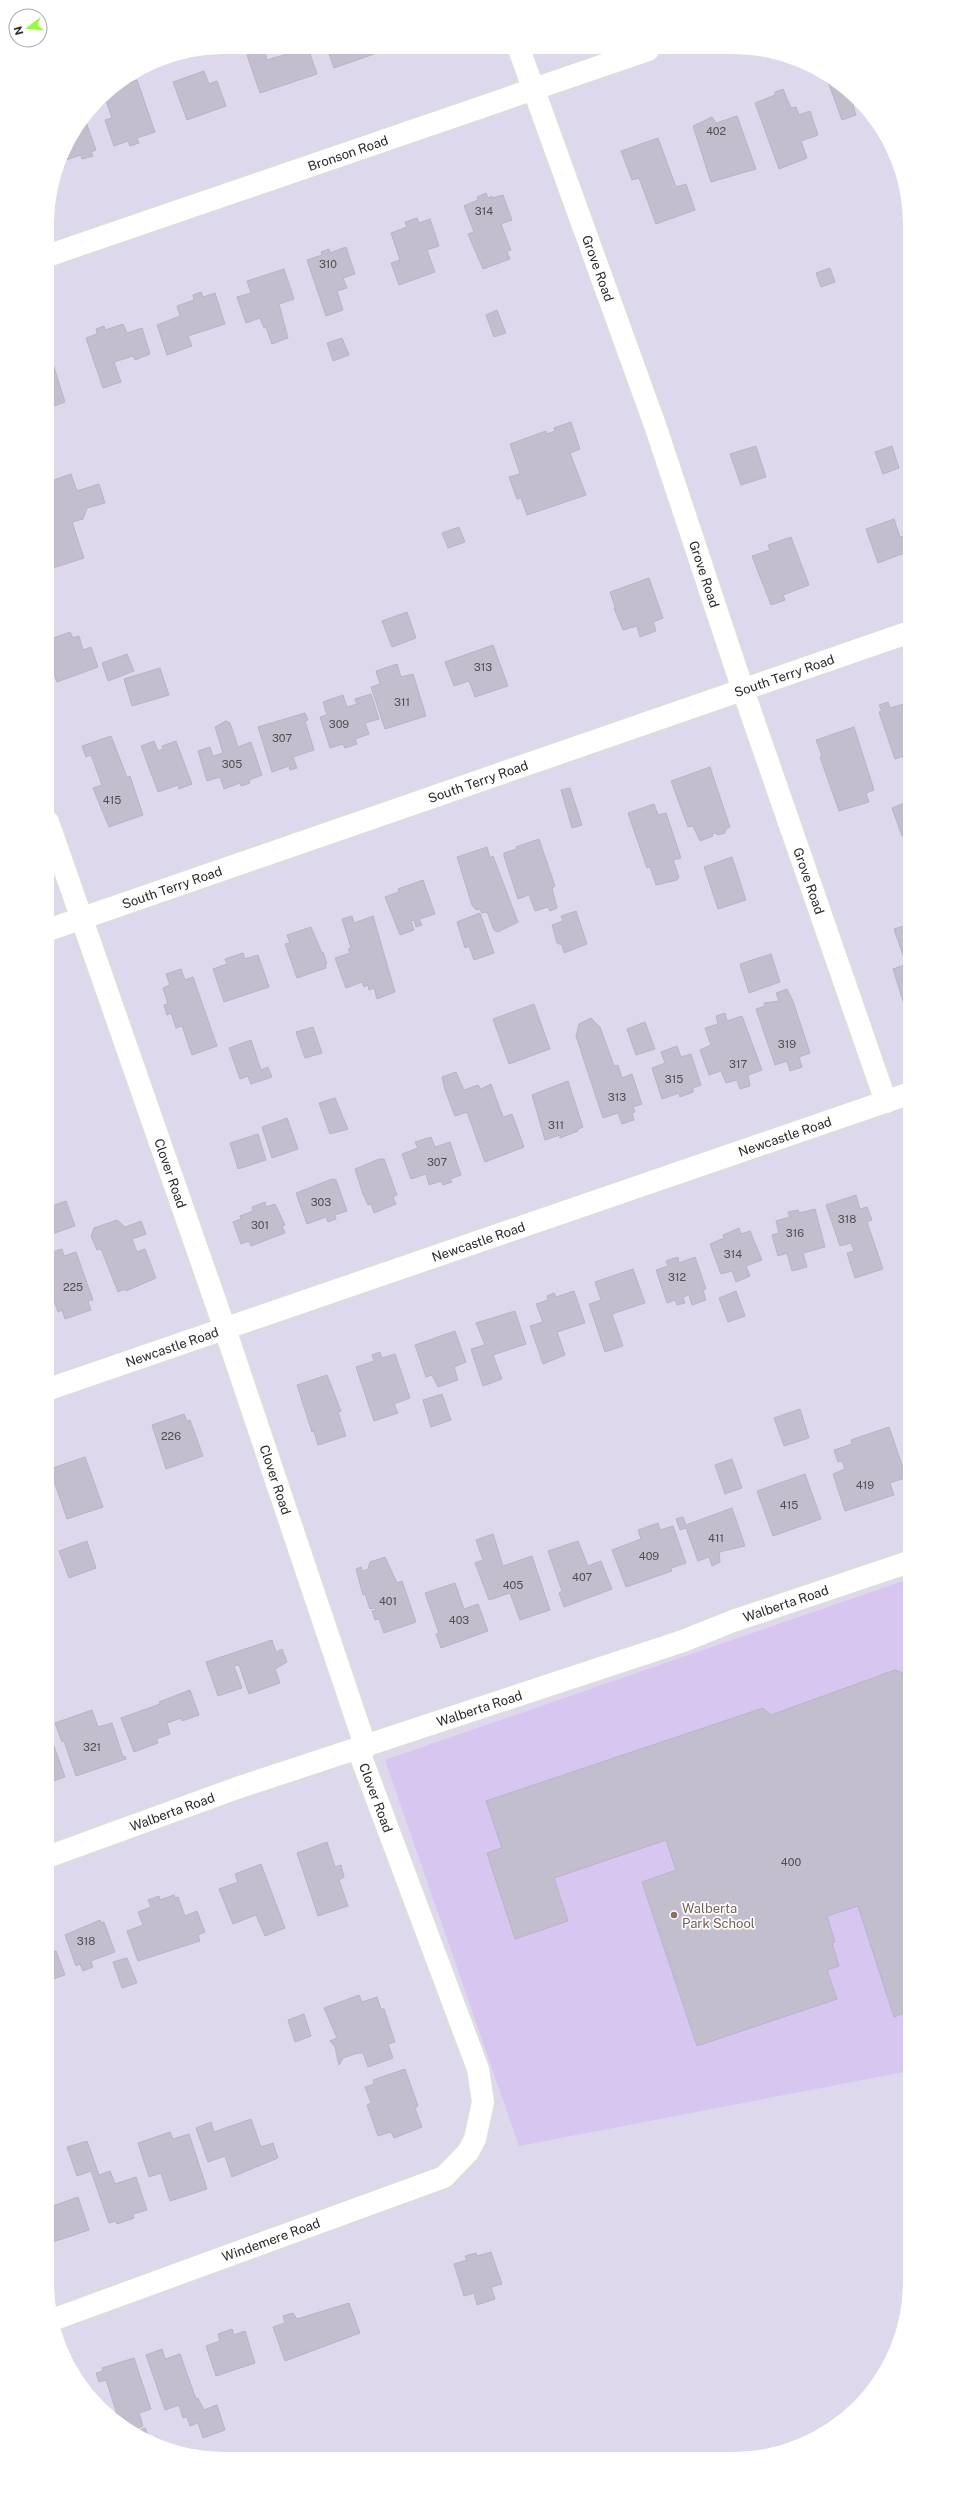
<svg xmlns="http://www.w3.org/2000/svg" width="957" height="2506" viewBox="0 0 957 2506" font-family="'Public Sans',sans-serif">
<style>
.education{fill:#d6c6f0}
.building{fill:#c3becd;stroke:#bab2c8}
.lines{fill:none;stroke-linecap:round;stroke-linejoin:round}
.street-casing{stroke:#d8e3ce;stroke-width:24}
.secondary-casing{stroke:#d8e3ce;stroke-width:24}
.street{stroke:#fff;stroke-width:22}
.secondary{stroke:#fff;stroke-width:22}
.education-dot{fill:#8d6e63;stroke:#fff;stroke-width:1.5}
.labels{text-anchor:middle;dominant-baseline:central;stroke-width:3.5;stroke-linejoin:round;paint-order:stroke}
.number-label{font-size:11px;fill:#4f4e51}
.street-label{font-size:13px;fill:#282828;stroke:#fff}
.education-label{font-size:13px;fill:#785e54;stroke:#fff;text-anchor:start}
</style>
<rect width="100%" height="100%" fill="#ded8ec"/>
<path class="education" d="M909,1579v492l-390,75 -134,-386z"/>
<g class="building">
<path d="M308,48l9,26 -57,19 -13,-38 17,-6 3,11z"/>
<path d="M327,48h45l2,6 -40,14z"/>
<path d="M204,71l5,13 8,-3 9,25 -39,14 -14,-38z"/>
<path d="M831,78l30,24 -8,3 3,10 -14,5 -15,-41z"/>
<path d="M137,80l18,52 -18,6 2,5 -9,3 -2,-5 -14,5 -9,-26 7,-2 -8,-23 14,-6 -1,-2z"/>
<path d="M783,89l8,19 5,-1 3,8 11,-4 8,24 -17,6 6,17 -28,11 -24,-66 20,-8v-3z"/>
<path d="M737,116l19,53 -45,13 -18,-56 19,-9 4,6z"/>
<path d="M85,119l11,31 -5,2 2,4 -11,3 -1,-4 -18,6 1,7 -5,2 6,-25z"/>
<path d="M658,138l18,49 10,-3 9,26 -39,14 -17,-46 -7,2 -11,-29z"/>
<path d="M486,193l2,5 4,-2 1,2 10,-3 9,25 -11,4 10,26 -4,1 3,8 -27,10 -15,-35 6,-2 -10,-26 14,-6 -1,-3z"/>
<path d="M417,218l2,5 11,-4 9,27 -12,4 8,22 -36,13 -8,-22 9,-3 -9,-27 16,-6 -2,-5z"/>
<path d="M346,247l9,27 -12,4 4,10 -10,3 6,19 -17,6 -19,-56 15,-5 -1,-3 8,-3 1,4z"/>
<path d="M830,268l5,14 -14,5 -5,-14z"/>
<path d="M284,269l10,30 -15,5 9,34 -16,6 -6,-17 -2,1 -4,-10 -14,5 -9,-26 14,-4 -4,-12z"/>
<path d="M201,292l2,5 12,-4 10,31 -37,12 4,10 -25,9 -10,-30 23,-9 -3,-10 17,-6 -1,-5z"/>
<path d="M497,310l9,23 -12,4 -8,-22z"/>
<path d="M123,324l4,9 15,-5 8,26 -15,6 -2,-4 -19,6 7,20 -18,6 -17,-50 11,-4 -1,-5 8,-3 1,4z"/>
<path d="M342,338l7,17 -16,6 -6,-18z"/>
<path d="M48,348l17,54 -17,6z"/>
<path d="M571,422l9,27 -10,4 16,42 -59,20 -6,-17 -4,1 -8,-22 11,-3 -10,-30 36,-13 1,3 8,-3 -1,-3z"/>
<path d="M756,446l10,31 -25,8 -11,-31z"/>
<path d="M892,446l7,22 -16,6 -8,-22z"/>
<path d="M71,474l6,17 22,-7 6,19 -18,5 -4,11 -11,3 12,36 -31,10 -5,-15v-30l7,-2 -7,-21v-18z"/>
<path d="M894,519l6,18 7,-2v17l-29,11 -12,-34z"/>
<path d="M459,527l6,15 -17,6 -6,-15z"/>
<path d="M791,537l18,48 -26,10 2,5 -14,5 -19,-49 18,-6 -2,-5z"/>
<path d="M649,578l14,40 -10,4 3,9 -16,6 -3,-11 -14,4 -9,-22 1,-1 -5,-15z"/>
<path d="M407,612l9,26 -24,9 -10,-26z"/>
<path d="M70,632l3,6 6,-2 4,14 8,-3 7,20 -41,15 -9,-25v-17z"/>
<path d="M493,645l15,41 -33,11 -6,-16 -15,5 -9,-24z"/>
<path d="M127,654l7,17 -26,10 -6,-18z"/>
<path d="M397,664l4,13 12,-3 13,42 -41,13 -14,-42 9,-3 -4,-13z"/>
<path d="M160,668l9,27 -37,11 -8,-27z"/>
<path d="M371,694l8,25 -14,4 4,11 -14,5 2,5 -12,4 -2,-4 -13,4 -10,-31 7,-2 -4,-13 20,-7 4,12 10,-3 -2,-5z"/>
<path d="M888,702l2,6 17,-5v65l-3,-12 -9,3 -16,-47 3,-1 -3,-6z"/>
<path d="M305,713l3,7 -3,1 9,29 -21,7 4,11 -7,2 -1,-4 -17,6 -14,-45z"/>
<path d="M226,721l4,2 8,24 13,-5 11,33 -13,5 1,3 -9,3 -1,-3 -16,6 -4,-12 -13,4 -9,-30 12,-4 3,9 10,-3 -8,-26z"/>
<path d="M854,727l20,63 -8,3 3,9 -30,9 -19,-54 2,-1 -6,-16z"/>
<path d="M111,736l16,41 3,-1 13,39 -34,12 -16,-39 9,-3 -11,-30 -5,2 -4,-11z"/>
<path d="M154,741l4,10 5,-2 -1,-3 14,-5 16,43 -13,5 -1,-4 -20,7 -17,-46z"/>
<path d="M710,767l20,60 -4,2 -1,4 -7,2 -3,-2 -3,1 1,2 -13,5 -7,-15 -5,1 -17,-46z"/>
<path d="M570,788l12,37 -10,3 -11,-38z"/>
<path d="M907,802v32l-5,2 -10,-28z"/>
<path d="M654,804l4,11 8,-2 15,45 -8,2 6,17 -2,3 -21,5 -6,-18 -3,1 -19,-55z"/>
<path d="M539,839l16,47 -3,2 5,20 -7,3 -2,-4 -13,4 -6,-16 -11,4 -14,-43v-3l13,-4 -1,-2z"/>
<path d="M487,847l3,11 3,-2 25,66 -20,10 -4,-2 -7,-18 -5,1 -2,-4 -4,1 -4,-5 -15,-48z"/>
<path d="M732,857l14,43 -28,9 -14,-42z"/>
<path d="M423,880l12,34 -16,5 3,6 -6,2 -2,-7 -3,1 3,9 -14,5 -15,-38 14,-5 -1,-3z"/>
<path d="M576,911l11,33 -23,9 -2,-8 -5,-2 -5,-18 11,-4 -2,-5z"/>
<path d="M480,913l14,40 -20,7 -5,-14 -4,2 -8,-26z"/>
<path d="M352,916l2,7 19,-7 22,76 -18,7 -3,-11 -5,2 -1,-5 -4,2 -2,-5 -16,6 -11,-30 15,-5 -2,-4 3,-1 -9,-29z"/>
<path d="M908,925v28l-5,2 -9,-26z"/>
<path d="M311,927l11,26 1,-1 4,12h-2l1,4 -29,10 -12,-34 5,-1 -3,-8z"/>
<path d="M243,953l2,6 13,-4 11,32 -45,15 -11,-33 14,-5 -2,-5z"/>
<path d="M771,954l9,28 -31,11 -9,-29z"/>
<path d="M908,964v46l-2,1 -13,-42z"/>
<path d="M181,969l4,11 8,-3 24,69 -25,9 -10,-29 -6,2 -5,-15 -4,2 -3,-10 4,-1 -5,-16 7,-3 -4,-11z"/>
<path d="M787,989l6,12 17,52 -11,4 3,10 -12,4 -3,-10 -12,4 -19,-56 9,-3 -1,-3 15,-2 -3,-8z"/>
<path d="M534,1004l16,45 -41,15 -16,-45z"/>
<path d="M725,1013l2,8 15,-5 20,54 -14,5 2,11 -10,3 -3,-9 -11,3 -5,-12 -12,4 -9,-25 11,-5 -6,-17 13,-4 -2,-8z"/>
<path d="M591,1018l9,9 14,39 4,-1 4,13 10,-4 10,30 -9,3 2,5 -3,1 2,7 -12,4 -4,-11 -15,5 -27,-82 3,-12z"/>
<path d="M645,1022l10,27 -19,6 -9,-26z"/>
<path d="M313,1027l9,26 -17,5 -9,-26z"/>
<path d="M251,1040l10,30 7,-3 4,10 -21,7 -3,-8 -8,3 -11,-31z"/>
<path d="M677,1046l4,11 10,-3 10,31 -8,3v4l-13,5 -1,-4 -17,6 -10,-31 13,-5 -4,-11z"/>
<path d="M456,1072l8,18 14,-5 3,4 10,-5 12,33 9,-3 12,33 -39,15 -18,-50 -12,4 -10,-26 -3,-13z"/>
<path d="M568,1081l15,46 -5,2v2l-18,7v-3l-15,5 -13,-45z"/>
<path d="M335,1098l13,31 -18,5 -11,-31z"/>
<path d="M287,1118l11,31 -26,9 -10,-31z"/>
<path d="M258,1134l8,26 -28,9 -8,-26z"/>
<path d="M431,1137l4,10 15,-5 11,33 -11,4 2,3 -9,3 -2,-4 -12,4 -3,-11 -15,5 -9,-25 16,-6 -3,-6z"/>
<path d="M379,1159h5l13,36 -4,2 3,7 -22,9 -3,-9 -3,1 -5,-11 -8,-25z"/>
<path d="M332,1179l4,1 11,31 -12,4 1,4 -8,3 -2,-5 -19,7 -11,-31z"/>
<path d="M856,1195l4,14 7,-2 5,13 -5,2 16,47 -28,9 -8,-25 7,-2 -3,-8 -11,3 -14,-41z"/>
<path d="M66,1201l9,25 -23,8 -3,-7v-20z"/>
<path d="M265,1202l1,5 9,-3 10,21 -3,1 3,7 -34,13 -2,-5 -8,3 -8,-22 8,-3 -1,-3 13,-5 -1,-4z"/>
<path d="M815,1209l10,38 -22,6 4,14 -15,4 -5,-18 -9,3 -6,-21 7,-2 -3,-12 14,-4 -2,-5 10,-2 1,3z"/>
<path d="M117,1220l8,7 16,-6 5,13 -14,5 5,13 8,-3 11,29 -30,13 -1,-2 -7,3 -17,-43 -4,1 -6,-14 3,-8z"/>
<path d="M739,1228l2,6 9,-3 12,29 -16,6 4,10 -14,6 -4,-11 -11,3 -11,-30 14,-6 -1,-3z"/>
<path d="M62,1249l2,7 12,-4 17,48 -5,1 3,9 -26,9 -3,-9 -4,2 -9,-26v-33z"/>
<path d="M678,1257l1,6 16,-6 11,32 -3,1 3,10 -14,5 -3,-10 -6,2 2,6 -8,2 -2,-5 -8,3 -11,-33 12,-4 -2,-5z"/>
<path d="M633,1269l12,34 -33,11 11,32 -18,6 -16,-48 12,-4 -6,-18z"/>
<path d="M574,1291l11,32 -28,9 8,23 -22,9 -13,-38 13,-4 -7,-18 12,-4 -1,-4 7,-3 2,4z"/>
<path d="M736,1291l9,25 -17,6 -9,-24z"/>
<path d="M515,1311l11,33 -33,11 9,24 -19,7 -12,-37 14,-4 -9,-22z"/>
<path d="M455,1331l11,31 -12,5 4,13 -20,7 -6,-12 -6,2 -11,-32z"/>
<path d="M380,1352l2,6 13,-4 15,44 -16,6 4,9 -24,8 -18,-54 18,-6 -2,-6z"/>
<path d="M327,1375l14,36 -3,1 8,24 -28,9 -4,-14 -2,1 -15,-47z"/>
<path d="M442,1394l9,26 -20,7 -8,-27z"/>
<path d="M800,1409l9,29 -25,8 -10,-28z"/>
<path d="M184,1414l3,7 3,-1 13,36 -37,13 -14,-44z"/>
<path d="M889,1427l13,38 6,-2v14l-18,6 4,12 -49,16 -12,-37 12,-5 -3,-8 -4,1 -4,-12 18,-6 -1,-4z"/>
<path d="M85,1457l18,50 -36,12 -17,-50z"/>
<path d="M732,1459l10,29 -17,6 -10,-29z"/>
<path d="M805,1474l16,45 -48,17 -16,-45z"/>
<path d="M732,1508l13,38 -26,6 1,10 -8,4 -3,-9 -11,4 -12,-33 -6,2 -4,-11 7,-2 3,8z"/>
<path d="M658,1523l2,7 13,-4 13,37 -15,5 1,3 -46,16 -14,-37 29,-11 -3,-9z"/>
<path d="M493,1534l10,32 29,-10 18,54 -30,10 -10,-27 -21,7 -14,-37 8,-3 -7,-20z"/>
<path d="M87,1541l9,27 -27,10 -10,-27z"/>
<path d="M578,1541l10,25 13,-5 11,28 -48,18 -5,-14 3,-2 -14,-40z"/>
<path d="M385,1557l12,26 5,-2 14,41 -32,11 -5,-14 -4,1 -3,-9 4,-1 -1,-2 -5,1 -5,-15 -2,1 -7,-26 5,-2 1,4 6,-2 2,-7z"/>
<path d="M455,1583l9,26 14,-5 10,27 -47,17 -5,-14 3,-1 -14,-40z"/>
<path d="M272,1640l4,12 6,-3 5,13 -12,7 5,14 -31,11 -10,-29 -5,1 8,22 -24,8 -12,-34z"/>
<path d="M895,1670l14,5v336l-15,6 -36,-111 -31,10 8,26 -3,1 7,23 -12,4 10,29 -140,47 -55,-164 34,-12 -10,-30 -112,38 14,43 -53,18 -28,-86 15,-5 -16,-47 277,-93 8,7z"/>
<path d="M190,1690l9,25 -17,6 -1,-3 -14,5 3,11 -14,5 2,4 -24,9 -13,-34 39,-14 -1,-2z"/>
<path d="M92,1710l6,17 14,-4 11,34 2,-1 1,3 -50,17 -12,-35 -2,1 -7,-19z"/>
<path d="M50,1735l15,42 -15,5z"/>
<path d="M327,1842l8,25 6,-2 3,12 -5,3 9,26 -30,10 -21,-63z"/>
<path d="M261,1864l24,64 -20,8 -9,-21 -23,9 -14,-35 19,-7 -3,-8z"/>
<path d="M174,1895l1,3 3,-1 7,19 12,-5 8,21 -7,3 2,6 -62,20 -11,-30 16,-6 -5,-13 13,-5 -3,-7 11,-4 1,4z"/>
<path d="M100,1920l1,3 3,-1 11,30 -24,9 2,6 -10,4 -3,-7 -4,2 -11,-31z"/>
<path d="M56,1951l9,24 -15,5v-27z"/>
<path d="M127,1958l10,25 -15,5 -9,-26z"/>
<path d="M359,1995l3,7 15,-5 4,12h3l11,33 -7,2 5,14 -25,9 -5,-14h-5l-15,5 -4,7 -4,-18 -5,-6 7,-3 -13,-30z"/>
<path d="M304,2014l7,22 -16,6 -7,-22z"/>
<path d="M405,2069l13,37 -3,2 7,19 -28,11 -3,-6 -13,4 -11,-31 4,-2 -6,-16 9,-3 -1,-4z"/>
<path d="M251,2119l10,28 12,-4 5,15 -46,19 -7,-21 -17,6 -12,-34 15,-6 3,10z"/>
<path d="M170,2132l3,7 16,-5 18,55 -37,12 -9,-28 -12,4 -11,-34z"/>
<path d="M87,2141l12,34 11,-4 5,13 21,-7 11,33 -14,4 1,4 -17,6 -1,-3 -7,2 -18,-52 -14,5 -10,-29z"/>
<path d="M78,2197l11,33 -39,13v-36z"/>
<path d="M491,2252l11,32 -11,3 4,12 -18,6 -3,-12 -10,3 -10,-32 13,-4 -2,-4 11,-3 1,3z"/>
<path d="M349,2303l11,30 -75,28 -12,-34 12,-4 -2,-7 10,-3 4,6z"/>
<path d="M232,2329l2,6 11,-4 10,32 -39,13 -10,-30 14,-5 -2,-7z"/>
<path d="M162,2349l3,10 15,-5 16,45 2,-1 6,12 13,-5 8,25 -22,8 -5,-15 -8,3 -3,-9 -4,1 -4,-13 -14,5 -19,-55z"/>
<path d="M134,2358l17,51 -12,4 4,13 -12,4 -6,-12 -6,2 -13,-40 -7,2 -3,-9 7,-2 -1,-3z"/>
<path d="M145,2428l6,14 -17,-10z"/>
</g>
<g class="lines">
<g class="street-casing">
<g id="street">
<path id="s1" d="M519,49l136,376 88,265 143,412"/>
<path id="s2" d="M47,256l601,-206"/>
<path id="s3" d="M48,822l177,507 140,416 -4,12 117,312 5,33 -8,37 -7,13 -24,25 -392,143"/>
<path id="s4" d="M49,1389l859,-295"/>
<path id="s5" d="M50,1856l187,-68 446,-147 50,-20 176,-59"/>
</g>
</g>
<g class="secondary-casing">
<g id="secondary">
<path id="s6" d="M48,930l859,-297"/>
</g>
</g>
<use href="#street" class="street"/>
<use href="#secondary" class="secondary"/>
</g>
<circle class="education-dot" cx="674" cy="1915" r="4"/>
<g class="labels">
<g class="number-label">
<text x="716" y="131">402</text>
<text x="484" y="211">314</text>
<text x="328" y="264">310</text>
<text x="483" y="667">313</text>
<text x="402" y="702">311</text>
<text x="339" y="724">309</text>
<text x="282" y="738">307</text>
<text x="232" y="764">305</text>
<text x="112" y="800">415</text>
<text x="787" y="1044">319</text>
<text x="738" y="1064">317</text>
<text x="674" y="1079">315</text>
<text x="617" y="1097">313</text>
<text x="556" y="1125">311</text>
<text x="437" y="1162">307</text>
<text x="321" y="1202">303</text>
<text x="847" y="1219">318</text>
<text x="260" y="1225">301</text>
<text x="795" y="1233">316</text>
<text x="733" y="1254">314</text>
<text x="677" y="1277">312</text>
<text x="73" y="1287">225</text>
<text x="171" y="1436">226</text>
<text x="865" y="1485">419</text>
<text x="789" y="1505">415</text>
<text x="716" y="1538">411</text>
<text x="649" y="1556">409</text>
<text x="582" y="1577">407</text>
<text x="513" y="1585">405</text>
<text x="388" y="1601">401</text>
<text x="459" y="1620">403</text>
<text x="92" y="1747">321</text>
<text x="791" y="1862">400</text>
<text x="86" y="1941">318</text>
</g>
<g class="street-label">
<text stroke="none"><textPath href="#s2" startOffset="318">Bronson Road</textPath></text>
<text stroke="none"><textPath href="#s1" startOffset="233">Grove Road</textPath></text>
<text stroke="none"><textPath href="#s1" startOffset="557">Grove Road</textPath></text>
<text stroke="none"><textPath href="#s6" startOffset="779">South Terry Road</textPath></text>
<text stroke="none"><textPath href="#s6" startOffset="455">South Terry Road</textPath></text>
<text stroke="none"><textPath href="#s1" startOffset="881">Grove Road</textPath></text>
<text stroke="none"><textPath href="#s6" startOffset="131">South Terry Road</textPath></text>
<text stroke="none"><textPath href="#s4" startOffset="778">Newcastle Road</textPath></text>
<text stroke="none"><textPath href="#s3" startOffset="372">Clover Road</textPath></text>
<text stroke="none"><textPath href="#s4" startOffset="454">Newcastle Road</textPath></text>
<text stroke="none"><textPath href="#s4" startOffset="130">Newcastle Road</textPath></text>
<text stroke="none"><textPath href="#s3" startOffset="696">Clover Road</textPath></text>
<text stroke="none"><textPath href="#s5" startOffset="778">Walberta Road</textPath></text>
<text stroke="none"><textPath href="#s5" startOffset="454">Walberta Road</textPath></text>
<text stroke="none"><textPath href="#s3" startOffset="1032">Clover Road</textPath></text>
<text stroke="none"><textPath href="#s5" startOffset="130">Walberta Road</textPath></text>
<text transform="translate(271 2240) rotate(-20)">Windemere Road</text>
</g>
<g class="education-label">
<text x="682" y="1908">Walberta<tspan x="682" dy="15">Park School</tspan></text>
</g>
</g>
<path d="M0 0H957V2506H0ZM224 54H733A170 170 0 0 1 903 224V2282A170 170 0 0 1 733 2452H224A170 170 0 0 1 54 2282V224A170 170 0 0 1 224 54Z" fill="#fff" fill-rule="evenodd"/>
<g transform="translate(28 28) rotate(254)"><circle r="19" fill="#ffffff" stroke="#a9a9a9"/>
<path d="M0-3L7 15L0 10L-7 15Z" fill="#93ff33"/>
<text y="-6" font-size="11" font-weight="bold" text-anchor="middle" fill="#282828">N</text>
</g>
</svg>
